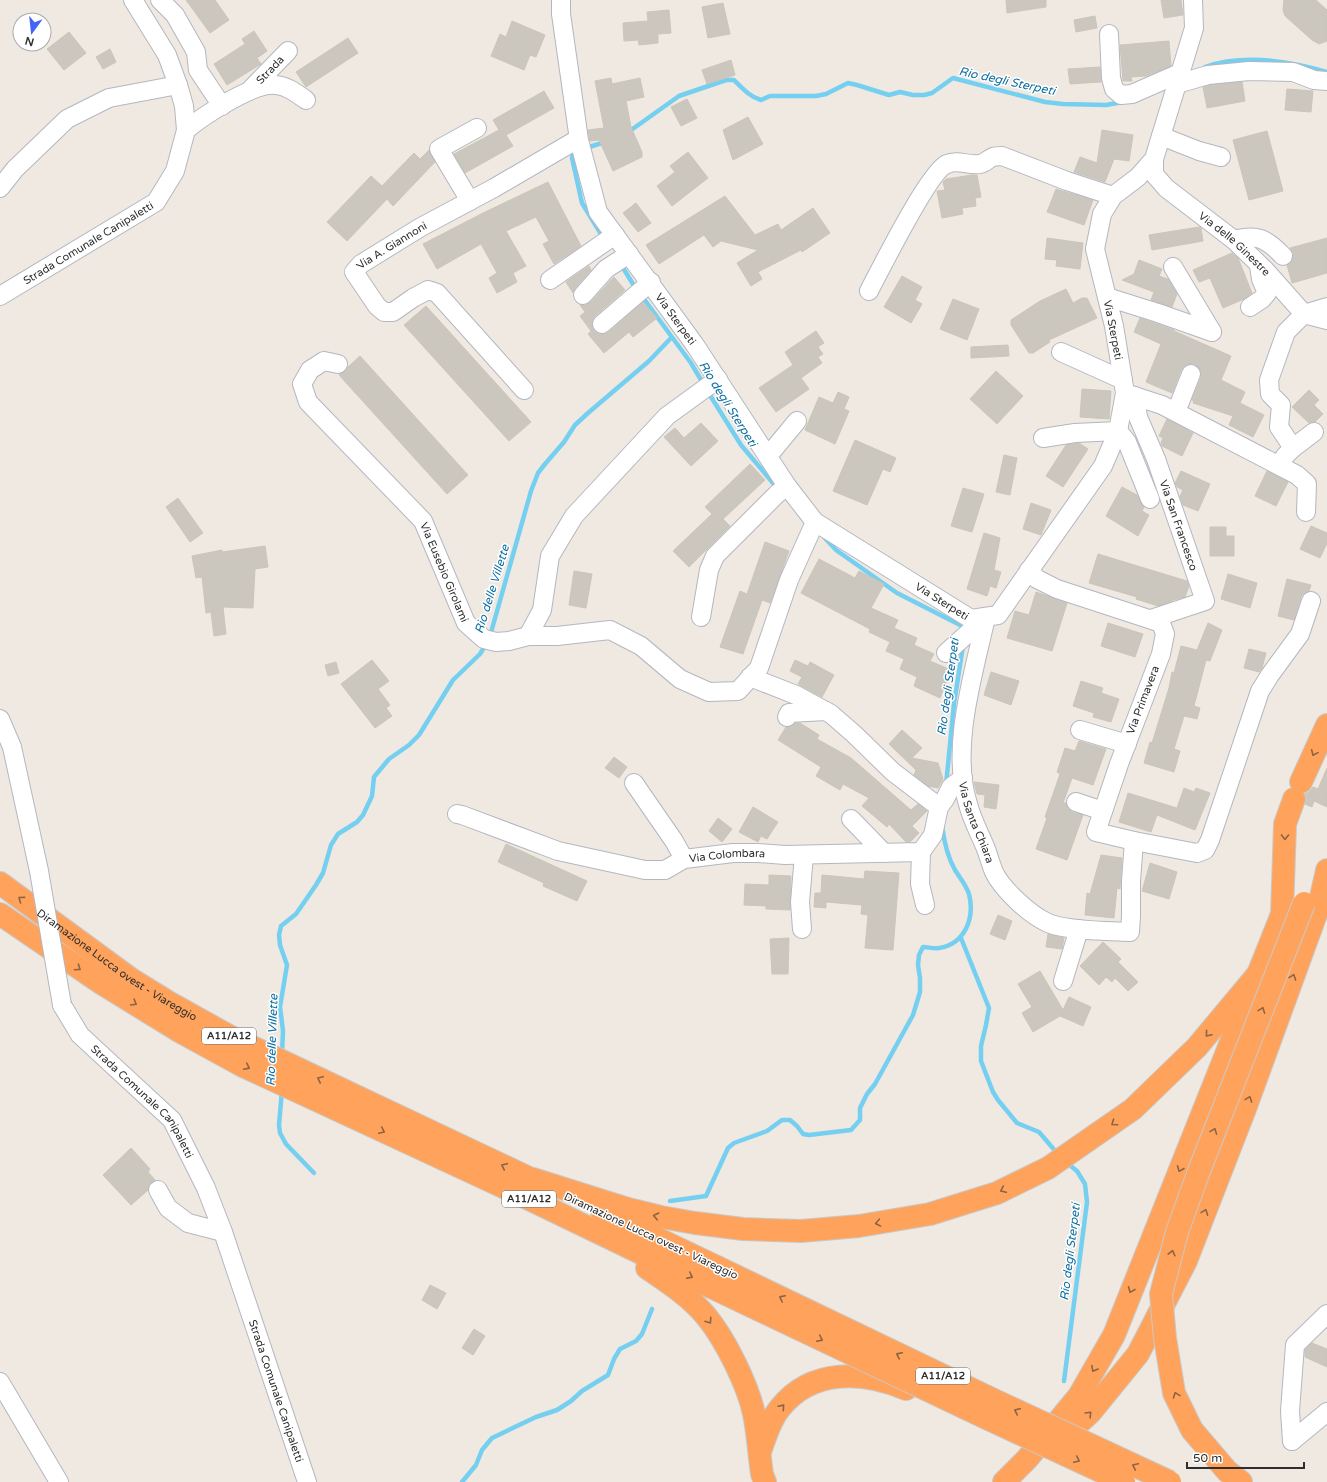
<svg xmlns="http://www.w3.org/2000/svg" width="1327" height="1482" viewBox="0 0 1327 1482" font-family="'Varela Round',sans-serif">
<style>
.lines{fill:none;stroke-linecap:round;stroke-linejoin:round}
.stream{stroke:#75cff0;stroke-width:4.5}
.building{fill:#cbc7bf;stroke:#cbc5ba}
.minor-casing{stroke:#b4b7c1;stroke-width:20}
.highway-casing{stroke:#c9c9c9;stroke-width:24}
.minor{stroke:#fff;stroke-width:18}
.highway{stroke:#ffa35c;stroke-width:22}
.minor-bridge-casing{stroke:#b4b7c1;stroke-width:20;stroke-linecap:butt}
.highway-bridge-casing{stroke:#c9c9c9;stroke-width:24;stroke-linecap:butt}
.minor-bridge{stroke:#fff;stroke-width:18}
.highway-bridge{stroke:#ffa35c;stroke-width:22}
.oneway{stroke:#8c6343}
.labels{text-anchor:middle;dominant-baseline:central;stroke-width:3;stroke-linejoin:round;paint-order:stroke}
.shield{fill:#fff;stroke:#6d6d6d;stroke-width:1}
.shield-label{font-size:10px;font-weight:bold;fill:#2e2e2e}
.street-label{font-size:11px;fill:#2e2e2e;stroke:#fff}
.water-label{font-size:12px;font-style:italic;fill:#0d6fa3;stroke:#fff}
</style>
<rect width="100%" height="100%" fill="#efe9e1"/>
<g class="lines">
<g class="stream">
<path d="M1205,67c37,-13 84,-6 122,5"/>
<path d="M627,133l52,-37 47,-16h8c8,8 16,17 27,20l9,-4h46l10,-2 22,-11 9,2 32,10 11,-3 13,3h11l8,-2 21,-15 92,24 18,2 43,1 17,-3"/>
<path d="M586,148l19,-6"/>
<path d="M577,152l-4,2 -1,4 10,45 22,36"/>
<path d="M620,263l16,26"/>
<path d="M641,295l50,68 13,22"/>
<path d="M708,392l33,53 37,44"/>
<path d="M824,537l12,13 61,43 69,35"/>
<path d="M490,636l41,-145 7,-18 7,-9 19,-22 11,-17 13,-12 61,-52 22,-23"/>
<path d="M946,785l8,-81 9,-58"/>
<path d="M961,938l28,70 -3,17 -5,21v15l12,31 5,8 19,23 22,9 18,21"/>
<path d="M282,1054l1,-23 -3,-24 7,-42 -7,-20 -1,-10 2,-9 15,-12 20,-29 7,-12 8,-28 7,-11 19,-12 6,-7 9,-19 2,-19 15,-18 20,-14 10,-10 34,-55 27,-26 6,-10"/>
<path d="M282,1090l-3,35 1,8 6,11 28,29"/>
<path d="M670,1201l36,-5 22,-48 6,-5 33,-12 15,-11h8l7,6 6,8 6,1 42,-5 9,-10v-12l7,-14 8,-10 38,-69 7,-23v-14l-2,-13 1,-10 4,-8c5,0 11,2 16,1 26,-4 36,-30 30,-54 -3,-9 -9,-16 -14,-24 -8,-14 -11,-29 -13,-44"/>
<path d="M1064,1381l23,-179 -2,-18 -8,-13 -10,-8"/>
<path d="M462,1482l14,-17 6,-15 10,-12 44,-21 21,-7 14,-9 11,-10 26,-16 6,-16 6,-10 16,-8 6,-7 10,-25"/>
</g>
</g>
<g class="building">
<path d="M186,0h29l14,20 -19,13z"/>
<path d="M1006,0h40v7l-39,6z"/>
<path d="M1161,0h20l2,15 -19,3z"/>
<path d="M1284,0h32l11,10v31l-8,3 -7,-4 -27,-24 -2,-6z"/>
<path d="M723,3l7,31 -22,4 -6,-31z"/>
<path d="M669,10l2,23 -13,1v9l-19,2 -1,-5 -14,1 -1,-18 25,-2 -1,-9z"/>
<path d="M1095,16l2,12 -21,4 -2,-12z"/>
<path d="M512,21l33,14 -9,22 -6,-2 -6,15 -33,-14 9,-22 6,3z"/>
<path d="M254,31l13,20 -10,7 4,6 -34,21 -13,-21 31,-20 -3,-5z"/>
<path d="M69,32l17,21 -22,17 -17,-21z"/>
<path d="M348,38l10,15 -52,34 -10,-15z"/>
<path d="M1169,41l2,25 -25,10 -15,1 1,4h-9l-3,-36z"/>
<path d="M110,49l6,13 -13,7 -7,-12z"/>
<path d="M731,60l4,15 -28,9 -5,-14z"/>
<path d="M1100,67l1,15 -31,2 -2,-15z"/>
<path d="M611,78l1,6 28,-6 4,19 -18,4 5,26 11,25v5l-29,14 -14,-31 -9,1 -2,-11 16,-2 -9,-47z"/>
<path d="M1242,82l3,19 -38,7 -4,-21 7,-2z"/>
<path d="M1287,89l26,2 -2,21 -26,-2z"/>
<path d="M544,91l10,17 -48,27 7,11 -48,27 -11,-19 45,-24 -6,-10z"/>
<path d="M687,99l10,19 -16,8 -10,-19z"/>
<path d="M748,117l15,27 -30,16 -10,-30z"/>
<path d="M1102,130l31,5 -4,26 -15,-2 -9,23 -31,-10 6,-15 17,6z"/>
<path d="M1267,131l16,60 -34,9 -16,-60z"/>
<path d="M429,150l6,12 -42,44 -6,-7 -40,42 -20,-19 44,-46 11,10 32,-33 6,6z"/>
<path d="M688,152l20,26 -36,28 -15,-20 18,-14 -5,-6z"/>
<path d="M972,175h5l4,22 -6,1 1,8 -14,2 1,6 -21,4 -5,-27 8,-1 -2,-8 3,-3z"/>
<path d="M548,182l33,64 -27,18 -11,-20 6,-3 -13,-24 -30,14 20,35 -13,7 4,9 -20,11 -8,-15 8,-5 -16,-29 -44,25 -14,-25 62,-32z"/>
<path d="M1056,189l37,11 -9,25 -37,-13z"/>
<path d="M725,196l30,39 23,-11 3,6 32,-22 17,25 -28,19 -1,-2 -43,22 4,7 -11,7 -14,-23 21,-13 -37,-9 -8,6 -9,-12 -45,29 -13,-19z"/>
<path d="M636,203l15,20 -13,9 -15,-19z"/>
<path d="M1199,227l2,1 2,13 -51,9 -3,-15z"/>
<path d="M1047,238l36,5 -3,26 -24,-3 1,-6 -12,-1z"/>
<path d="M1327,238v35l-35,10 -5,-18 4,-2 2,-5v-5l-3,-5z"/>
<path d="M1232,253l6,5 14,35 -8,6 -21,9 -13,-30 -11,4 -6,-12z"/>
<path d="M1139,260l23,9 -3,7 9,3 9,15 -5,13 -21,-7 3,-8 -32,-12 12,-6z"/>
<path d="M589,266l2,4 -16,18 -2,5 -7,-11z"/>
<path d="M902,276l20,11 -7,13 7,4 -11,19 -27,-16z"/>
<path d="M614,277l11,13 -30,26 -3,4v6l2,5 4,3h6l5,-2 34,-30 14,16 -24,19 -4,-5 -25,21 -16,-19 3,-3 -11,-15 5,-4 -5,-7h6l5,-3z"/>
<path d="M1066,289l7,14 9,-5h5l10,20 -48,22 1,2 -17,11h-4l-18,-28v-5l29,-19z"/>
<path d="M953,299l26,10 -12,31 -27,-11z"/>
<path d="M426,306l105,116 -22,19 -105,-116z"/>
<path d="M1140,318l31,11 3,1v1l57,25 -10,24 24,12 -5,11 24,12 -11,22 -24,-12 4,-9 -40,-13 1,-2 -2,-1 9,-22v-5l-2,-5 -4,-4h-6l-5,2 -3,4 -9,23 -26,-11 15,-38 -27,-12z"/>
<path d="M816,331l8,12 -6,4 5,7 -5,3 4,6 -21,15 8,11 -33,23 -17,-24 34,-23 -8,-13z"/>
<path d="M1008,345l1,11 -38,2v-11z"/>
<path d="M360,356l108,119 -21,19 -108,-119 6,-4 3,-4z"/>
<path d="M996,371l27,25 -26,28 -27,-25z"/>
<path d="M1082,389l29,2 -2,28 -29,-2z"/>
<path d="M1309,390l10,10 -5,5 9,9 -8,8 -6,1 -17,-16z"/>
<path d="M838,392l11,5 -5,12 5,2 -14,33 -30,-14 14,-33 14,6z"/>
<path d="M1167,419l26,14 -11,23 -20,-10 -1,-3 2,-5 -4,-2z"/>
<path d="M701,423l17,18 -27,25 -27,-29 11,-9 9,10z"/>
<path d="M855,440l41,18 -6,14 -7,-3 -16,36 -34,-14z"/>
<path d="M1079,443l9,6 -25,38 -17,-11 20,-31z"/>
<path d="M1004,455l13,3 -7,37 -14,-3z"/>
<path d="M750,464l15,16 -42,39 7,7 -41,41 -16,-16 39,-37 -7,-7z"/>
<path d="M1181,471l29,13 -12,27 -15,-6 -3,-9 3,-6 -6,-3 -2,-4z"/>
<path d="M1267,471l21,11 -12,24 -21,-10z"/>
<path d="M1122,487l15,8 7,12 -2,4 7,4 -11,21 -32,-20z"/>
<path d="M963,488l21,6 -12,38 -21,-6z"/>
<path d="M178,498l25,35 -13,9 -24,-35z"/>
<path d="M1031,503l20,7 -10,25 -18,-6z"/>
<path d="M1311,526l16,7v10l-7,15 -20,-9z"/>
<path d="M1210,527h16v9h8v20h-24z"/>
<path d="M984,533l16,5 -6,32 7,2 -5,16 -6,-2 -3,10 -20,-7z"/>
<path d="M765,542l24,9 -19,52 -8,-3 -19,54 -23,-7 20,-56 7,3z"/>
<path d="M265,546l3,21 -13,2 -2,39 -30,-1 3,27 -12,2 -3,-24 -5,1 -4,-36 -6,1 -4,-22 30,-6v2z"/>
<path d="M1098,554l89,27 2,5 -4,11 -12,3 -1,1 -14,5 -22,-7 1,-2 -48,-14z"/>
<path d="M819,559l36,19 4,-7 25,13 -13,24 27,12 -4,8 23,10 -3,7 20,9 -4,7 21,9 -11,28 -26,-12 3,-9 -17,-8 4,-10 -18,-8 4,-9 -21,-10 1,-3 -69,-36z"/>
<path d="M574,571l18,3 -6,34 -17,-3z"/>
<path d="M1228,574l29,9 -7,25 -29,-9z"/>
<path d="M1287,579l24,6 -2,6 -5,2 -3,4 -7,23 -16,-4z"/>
<path d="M1036,592l31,11 -15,48 -45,-13 8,-27 14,4z"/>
<path d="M1108,623l35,11 -8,23 -34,-11z"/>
<path d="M1208,623l14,7 -12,31 -4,-1 -12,46 6,2 -3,11 -13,-3 -10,33 6,2 -6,21 -30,-9 6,-21 2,1 17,-55 3,-16 2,1 7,-27 16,4z"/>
<path d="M1249,649l17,4 -4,15 -3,4 -15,-4z"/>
<path d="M372,660l17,21 -11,8 12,16 -4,3 6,8 -17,12 -34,-44z"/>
<path d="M795,660l13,6 2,-4 24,13 -12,22 -24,-13 4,-7 -12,-6z"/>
<path d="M336,662l3,11 -11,3 -3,-11z"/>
<path d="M991,672l28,9 -8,24 -27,-10z"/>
<path d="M1081,681l22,7 -2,5 18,6 -8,23 -18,-5 1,-4 -21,-7z"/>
<path d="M795,723h5l19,12 -2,4 34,19 60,52 7,-6 9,7 -15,15 7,7 -9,9h-4l-17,-18 -2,3 -25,-21 7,-8 -26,-14 -3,6 -24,-14 5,-9 -43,-27 8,-13 6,-1z"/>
<path d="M902,730l20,18 -10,10 26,5 5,16 -5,9 -10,-2 -14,-11 2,-5 -27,-26z"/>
<path d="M1079,741l27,8 -13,36 -21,-7 -9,25h3l2,6 4,3 11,3 -16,45 -31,-11 11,-31 -2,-1 15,-43 -3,-2 8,-24 10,3z"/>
<path d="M614,757l13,10 -8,11 -14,-10z"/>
<path d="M1327,768v39l-13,-6 -2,6 -7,-3 1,-7 -1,-3 4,-2 4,-5 5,2z"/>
<path d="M974,782l25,3 -3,24 -12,-2 1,-12 -8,-1z"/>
<path d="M1184,788l10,4 2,-4 14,5 -15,37 -38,-15 -6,17 -32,-10 9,-29 49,15z"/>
<path d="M753,807l25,15 -11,17 -6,-3 -3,6 -19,-10z"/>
<path d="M718,818l14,11 -10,13 -13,-11z"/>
<path d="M506,844l81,37 -10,20 -34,-15 1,-3 -46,-21z"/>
<path d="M1101,855l21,3 -2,31 -3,-1 -3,30 -29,-3 2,-22 3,1z"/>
<path d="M1150,863l27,9 -8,27 -27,-8z"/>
<path d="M865,871l34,2 -6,77 -28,-2 3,-33 -7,-1 1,-9 -36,-3v6l-12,-1 1,-14h6l1,-18 42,4z"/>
<path d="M769,875l22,1 -1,34 -24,-1v-3l-22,-1 1,-21 24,1z"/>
<path d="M998,915l14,6 -7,19 -15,-6z"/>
<path d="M1048,934l16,4 -2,11 -16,-2z"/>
<path d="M789,938l-1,36h-16l-2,-35z"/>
<path d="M1103,942l18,17 -3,3 20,20 -10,9 -13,-13 -3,4 -6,-5 -7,8 -19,-19z"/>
<path d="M1040,971l23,39 6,-13 22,10 -8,19 -23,-10 -27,16 -11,-19 10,-6 -14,-23z"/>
<path d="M131,1148l19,21 -2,3 7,8 -6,4 -1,6 -17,15 -28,-30z"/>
<path d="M430,1285l16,8 -9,16 -15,-9z"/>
<path d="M474,1329l11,7 -12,19 -11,-7z"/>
<path d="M1312,1343l15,6v18l-22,-10v-7z"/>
</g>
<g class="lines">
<g class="minor-casing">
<g id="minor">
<path d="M160,0l15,15 21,37 2,18 24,36"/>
<path id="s1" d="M561,0v14l18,126 19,72 97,133 92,141 28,36 156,97 27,-4 105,-149 15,-35 7,-38 -11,-67 -19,-77 7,-35 11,-18 25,-19 16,-18 40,-131 -1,-28"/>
<path d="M1109,34l2,44 3,11 7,6 11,-1 48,-21"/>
<path d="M1177,84l31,-9 41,-4 44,1 21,8 13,1"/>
<path id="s2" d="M251,89l37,-38"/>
<path d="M186,130c17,-14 68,-48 90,-45 11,1 20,8 30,15"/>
<path d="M1161,136l38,15 22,6"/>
<path id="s3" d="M1154,159v15l12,14 68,52 31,30 39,44 23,-7"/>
<path d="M0,188l15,-19 52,-50 42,-21 69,-13"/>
<path d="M470,201l-31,-52 38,-21"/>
<path d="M1234,240c23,-6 32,-2 49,16"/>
<path d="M1173,267l39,65"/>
<path d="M550,280l65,-45"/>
<path d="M869,291c11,-21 61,-121 78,-127 11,-5 21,2 33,0 5,-1 8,-5 13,-7 3,-1 6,-1 9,-1l65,25 46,15"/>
<path d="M583,295l23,-26 23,-15"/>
<path id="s4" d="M0,296l156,-94 19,-31 11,-41 -2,-24 -6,-21 -11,-30 -34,-55"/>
<path d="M1107,297l51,16 54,19"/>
<path d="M1250,307l12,-8 5,-6 -6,-14 -2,-13"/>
<path d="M602,324l49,-42"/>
<path d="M1061,352l62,28"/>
<path id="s5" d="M338,364l-14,-3 -14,9 -8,14 6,18 115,119 43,102 18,16 12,3 13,-1 19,-5 14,-26 8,-54 24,-40 93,-100 51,-37"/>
<path id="s6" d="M524,390l-87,-97 -9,-3 -15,8 -20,14h-9l-7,-6 -23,-34 7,-8 60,-37 73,-39 84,-49"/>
<path d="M1125,393l37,12 135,70 10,9 -1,28"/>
<path id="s7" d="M1135,396l3,21 18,42 49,142 -54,18"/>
<path d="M1176,412l15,-38"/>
<path d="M1043,438l32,-5 43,-2 9,11 23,57"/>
<path d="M1293,448l21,-16"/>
<path d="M768,456l29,-35"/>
<path d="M1280,466l5,-10 8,-8 -14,-21 2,-22 -11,-11 -1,-14 17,-48 18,-18 23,6"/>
<path d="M1029,570l8,9 20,10 104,34 4,11 -4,20 -42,110 -23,68 38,9 63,12 8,-3 5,-10 50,-149 10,-16 30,-41 11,-33"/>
<path d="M701,617l8,-47 6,-14 62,-62 10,-8"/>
<path id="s8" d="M986,617c-12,56 -36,130 -18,187 4,16 12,30 18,45 3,8 5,16 8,23 8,17 35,42 52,50 17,9 63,9 84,10l1,-16v-35l3,-40"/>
<path d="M528,636h29l53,-6 31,16 39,33 29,13 29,-1 21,-23 30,-88 26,-58"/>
<path d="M946,653l40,-36"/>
<path d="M750,677l46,18 35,19 23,20 39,38 46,35"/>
<path d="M787,717l2,-4 37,-2"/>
<path d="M0,719l12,28 27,124"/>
<path d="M1080,730l47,14"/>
<path d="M634,783l40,58 10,18"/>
<path d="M1076,802l27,9"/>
<path id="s9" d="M457,814l5,1 96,36 87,19h20l19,-11 49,-6h25l27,2 136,-3 12,-17 6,-28 6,-8 6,-12 12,-9"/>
<path d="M851,819l33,34"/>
<path d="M921,852l-1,32 5,21"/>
<path d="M802,929l-2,-27 4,-47"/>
<path d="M1063,981l16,-52"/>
<path id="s10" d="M62,1005l18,30 92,85 34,68 17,44 84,250"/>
<path d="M158,1190l10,18 20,15 35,9"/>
<path d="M0,1382l59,100"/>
<path d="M1292,1441l-2,-30 5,-66 32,-31"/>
<path d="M1292,1441l35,-29"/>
</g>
</g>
<g class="highway-casing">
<g id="highway">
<path d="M1301,782l26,-57"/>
<path id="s11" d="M0,883l131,96 39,24 61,34 315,149"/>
<path d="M0,914l101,69 78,48 64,35 284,132 182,88"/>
<path d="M533,1179l95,30 33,8 34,6 48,6 58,2 58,-5 71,-12 67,-21 51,-25 85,-59 64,-62 61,-73"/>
<path d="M602,1212l115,55"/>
<path d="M647,1268c21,14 43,29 59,48 19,23 42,69 48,98 4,19 5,40 8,60l3,8"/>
<path d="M1192,1430l35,41 14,11"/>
<path d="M1054,1446l36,-33 48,-59 48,-93 59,-152 74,-203 8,-36"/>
<path d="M761,1449c5,-14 9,-29 19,-41 32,-40 83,-37 126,-19"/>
<path d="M1004,1482l23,-23 52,-63 35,-61 168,-421 3,-90 9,-25"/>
</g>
</g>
<use href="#minor" class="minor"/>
<use href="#highway" class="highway"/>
<g class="minor-bridge-casing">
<path id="minor-bridge" d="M39,871l23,134"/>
</g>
<g class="highway-bridge-casing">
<g id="highway-bridge">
<path d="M717,1267l277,133 176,82"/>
<path d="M709,1286l275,131 140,65"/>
<path d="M1192,1430l-18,-37 -9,-55 -4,-44 16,-62 22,-61 105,-268"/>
</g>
</g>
<use href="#minor-bridge" class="minor-bridge"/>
<use href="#highway-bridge" class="highway-bridge"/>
</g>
<defs><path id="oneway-chevron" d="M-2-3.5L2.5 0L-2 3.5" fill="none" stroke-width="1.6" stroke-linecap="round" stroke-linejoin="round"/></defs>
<g class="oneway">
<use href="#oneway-chevron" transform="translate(1314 753) rotate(114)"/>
<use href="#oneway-chevron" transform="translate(1285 837) rotate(91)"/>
<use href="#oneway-chevron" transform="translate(21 899) rotate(-144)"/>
<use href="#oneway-chevron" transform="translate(78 968) rotate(34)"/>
<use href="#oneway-chevron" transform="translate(1293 977) rotate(-70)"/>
<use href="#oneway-chevron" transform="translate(134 1003) rotate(31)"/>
<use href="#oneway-chevron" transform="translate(1262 1010) rotate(-69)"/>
<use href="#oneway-chevron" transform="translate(1208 1034) rotate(130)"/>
<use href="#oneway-chevron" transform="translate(247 1067) rotate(26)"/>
<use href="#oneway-chevron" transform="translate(320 1079) rotate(-155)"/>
<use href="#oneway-chevron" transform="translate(1249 1099) rotate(-70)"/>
<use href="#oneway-chevron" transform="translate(1114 1123) rotate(145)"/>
<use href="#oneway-chevron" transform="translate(382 1131) rotate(25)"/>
<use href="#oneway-chevron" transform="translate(1214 1131) rotate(-69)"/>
<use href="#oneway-chevron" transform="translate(504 1166) rotate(-155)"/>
<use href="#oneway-chevron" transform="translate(1180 1169) rotate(112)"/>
<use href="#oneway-chevron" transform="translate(1003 1190) rotate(155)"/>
<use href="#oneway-chevron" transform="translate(1205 1212) rotate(-69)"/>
<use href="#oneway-chevron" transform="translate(656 1216) rotate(-167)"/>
<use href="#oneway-chevron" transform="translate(878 1223) rotate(170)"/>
<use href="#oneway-chevron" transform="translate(1172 1253) rotate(-76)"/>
<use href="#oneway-chevron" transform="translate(690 1276) rotate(26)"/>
<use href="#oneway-chevron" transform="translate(1131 1290) rotate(112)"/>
<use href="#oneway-chevron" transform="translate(782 1298) rotate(-154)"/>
<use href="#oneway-chevron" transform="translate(709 1321) rotate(56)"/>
<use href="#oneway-chevron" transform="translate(820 1339) rotate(26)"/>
<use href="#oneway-chevron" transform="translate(899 1355) rotate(-154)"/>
<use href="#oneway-chevron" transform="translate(1094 1369) rotate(119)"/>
<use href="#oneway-chevron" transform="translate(1176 1395) rotate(-110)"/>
<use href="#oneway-chevron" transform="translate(782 1407) rotate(-49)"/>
<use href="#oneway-chevron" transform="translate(1017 1411) rotate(-155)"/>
<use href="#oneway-chevron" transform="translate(1089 1414) rotate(-46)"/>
<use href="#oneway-chevron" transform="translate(1077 1460) rotate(25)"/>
<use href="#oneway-chevron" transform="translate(1135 1466) rotate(-155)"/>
</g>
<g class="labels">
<g class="shield">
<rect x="202" y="1028" width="54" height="16" rx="3"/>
<rect x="502" y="1191" width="54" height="16" rx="3"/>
<rect x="916" y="1368" width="54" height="16" rx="3"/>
</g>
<g class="shield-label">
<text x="229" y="1036">A11/A12</text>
<text x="529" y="1199">A11/A12</text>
<text x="943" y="1376">A11/A12</text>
</g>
<g class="street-label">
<text stroke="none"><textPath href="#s2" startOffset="27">Strada</textPath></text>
<text stroke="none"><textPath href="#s4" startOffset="103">Strada Comunale Canipaletti</textPath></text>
<text stroke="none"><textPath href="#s3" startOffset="122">Via delle Ginestre</textPath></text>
<text stroke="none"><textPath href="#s6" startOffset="287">Via A. Giannoni</textPath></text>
<text stroke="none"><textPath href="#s1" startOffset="348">Via Sterpeti</textPath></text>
<text transform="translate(1113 330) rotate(79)">Via Sterpeti</text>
<text stroke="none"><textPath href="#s7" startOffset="137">Via San Francesco</textPath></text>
<text stroke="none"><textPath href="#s5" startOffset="287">Via Eusebio Girolami</textPath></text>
<text stroke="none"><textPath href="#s1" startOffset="744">Via Sterpeti</textPath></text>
<text transform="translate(1143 700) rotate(-69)">Via Primavera</text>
<text stroke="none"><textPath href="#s8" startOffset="210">Via Santa Chiara</textPath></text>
<text stroke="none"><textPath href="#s9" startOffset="282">Via Colombara</textPath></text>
<text stroke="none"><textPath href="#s11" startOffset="143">Diramazione Lucca ovest - Viareggio</textPath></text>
<text stroke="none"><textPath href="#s10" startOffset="127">Strada Comunale Canipaletti</textPath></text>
<text transform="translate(651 1236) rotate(25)">Diramazione Lucca ovest - Viareggio</text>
<text stroke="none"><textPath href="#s10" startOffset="451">Strada Comunale Canipaletti</textPath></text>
</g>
<g class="water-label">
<text transform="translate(1007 81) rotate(12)">Rio degli Sterpeti</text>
<text transform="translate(728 404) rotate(58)">Rio degli Sterpeti</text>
<text transform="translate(492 589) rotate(-73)">Rio delle Villette</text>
<text transform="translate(948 687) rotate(-82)">Rio degli Sterpeti</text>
<text transform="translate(272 1040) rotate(-88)">Rio delle Villette</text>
<text transform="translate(1070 1252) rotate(-83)">Rio degli Sterpeti</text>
</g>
</g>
<g transform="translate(32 32) rotate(195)"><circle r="19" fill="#ffffff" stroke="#ababab"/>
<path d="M0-3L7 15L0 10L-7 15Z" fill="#4264fb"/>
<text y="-6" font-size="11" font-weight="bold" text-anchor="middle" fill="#2e2e2e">N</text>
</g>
<path d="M1187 1462v6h117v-6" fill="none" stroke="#2e2e2e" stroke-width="2"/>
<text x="1193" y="1462" font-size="12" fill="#2e2e2e" stroke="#ffffff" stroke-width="3" paint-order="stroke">50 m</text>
</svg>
